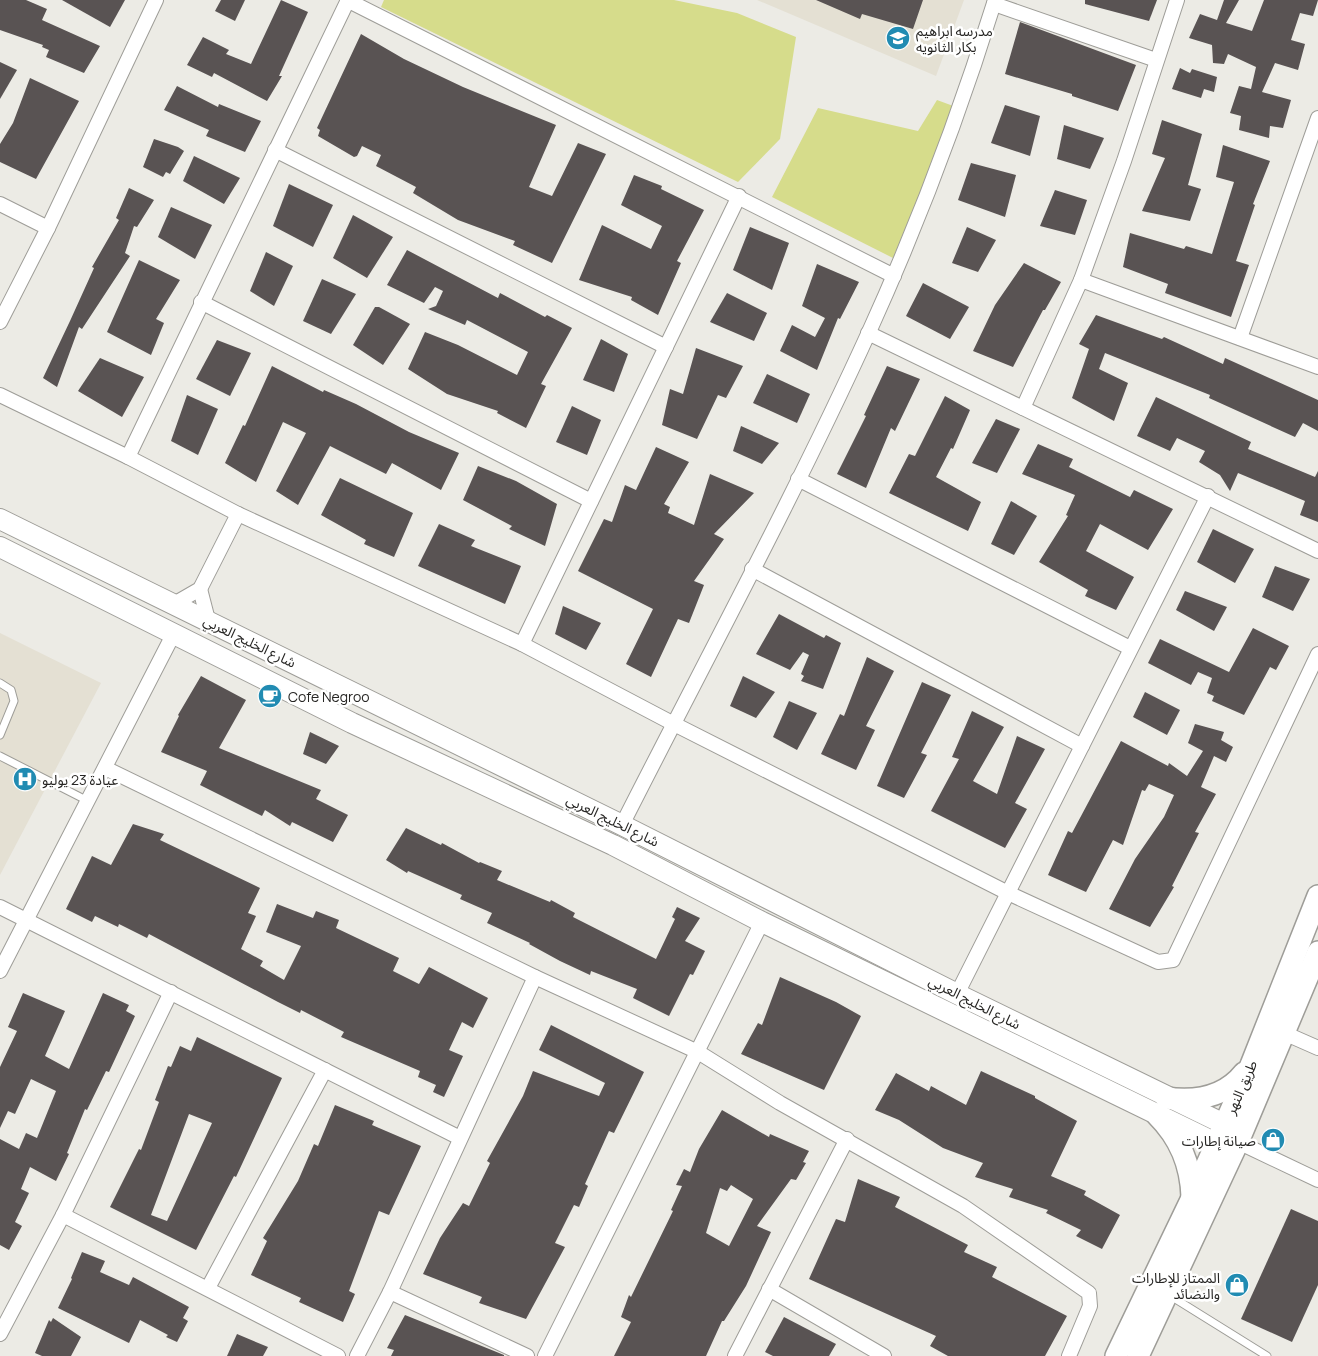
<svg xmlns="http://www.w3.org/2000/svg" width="1318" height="1356" viewBox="0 0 1318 1356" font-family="Manrope,'Noto Sans Arabic',sans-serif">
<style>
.built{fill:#e4e0d3}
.green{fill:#d6dc8b}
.building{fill:#595353;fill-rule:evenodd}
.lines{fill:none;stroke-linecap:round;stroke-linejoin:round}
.lane-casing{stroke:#9e9d98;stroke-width:9}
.street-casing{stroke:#9e9d98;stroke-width:16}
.secondary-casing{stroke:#9e9d98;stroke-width:22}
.primary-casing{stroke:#9e9d98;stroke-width:24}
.lane{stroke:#fff;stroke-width:7}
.street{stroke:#fff;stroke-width:14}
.secondary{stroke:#fff;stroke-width:20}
.primary{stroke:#fff;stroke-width:21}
.labels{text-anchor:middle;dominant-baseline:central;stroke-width:5;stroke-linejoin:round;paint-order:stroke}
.poi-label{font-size:14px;fill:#272624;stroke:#fff;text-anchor:start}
.street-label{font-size:14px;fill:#272624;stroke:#fff}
</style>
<rect width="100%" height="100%" fill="#ecebe5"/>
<g class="built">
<path d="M757,0h207l-28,76z"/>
<path d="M0,633l101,50 -101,192z"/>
</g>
<g class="green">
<path d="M384,0h290l63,13 59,24 -16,102 -42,43 -357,-175z"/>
<path d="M937,100l19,7 -63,151 -121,-61 46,-89 100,23z"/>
</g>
<g class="building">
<path d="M0,0h26l21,9 -5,11 58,26 -16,27 -38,-16 3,-7 -7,-3 1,-2 -43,-15z"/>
<path d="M62,0h63l-15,27z"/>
<path d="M221,0h24l-10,21 -20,-10z"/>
<path d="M281,0l27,12 -29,64h3l-15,25 -53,-28 -2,4 -25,-12 16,-28 26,13 -3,4 25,10z"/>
<path d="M816,0h107l-10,29 -51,-15 -2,5z"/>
<path d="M1085,0h72l-8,21 -64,-17z"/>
<path d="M1224,0h15l-13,23 26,8 12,-31h54l-5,16 -13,-3 -9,27 14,4 -7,26 -23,-7 -13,29 29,8 -8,28 -13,-2 -1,12 -30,-8 2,-14 -11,-3 9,-27 12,3 5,-22 -28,-13 -4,10 -11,-1 -1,-18 -23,-7 11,-24 17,6z"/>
<path d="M1020,22l116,43 -18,46 -46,-15v-2l-67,-20z"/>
<path d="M361,34l43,25 59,28 93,38 -27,62 23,9 26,-53 28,11 -54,109 -39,-18 2,-4 -57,-21 -45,-27 3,-6 -40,-21 5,-11 -19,-9 -5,10 -3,1 -36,-21 2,-6 -3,-2z"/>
<path d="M0,62l17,8 -17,29z"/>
<path d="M1180,68l10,5 2,-4 25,8 -3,15 -10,-3 -3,9 -29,-9z"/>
<path d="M30,78l49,23 -43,78 -36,-17v-18l13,-21z"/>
<path d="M177,86l41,21 1,-3 42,17 -16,31 -39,-16 3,-6 -45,-20z"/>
<path d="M1005,105l35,11 -10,40 -39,-13z"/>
<path d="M1162,120l40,14 -14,51 13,4 -11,32 -48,-10 23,-53 -13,-4z"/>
<path d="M1064,125l40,13 -14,31 -33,-10z"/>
<path d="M154,139l24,8 6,4 -14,23 -4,-2 -3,5 -20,-10z"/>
<path d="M1223,145l47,16 -17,43 2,1 -19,56 13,4 -18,52 -66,-24 3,-9 -45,-17 7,-34 54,16 2,-3 26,8 22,-72 -18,-5z"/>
<path d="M194,156l46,22 -16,26 -41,-23z"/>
<path d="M971,163l45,12 -11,42 -47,-17z"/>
<path d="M634,175l28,11 -1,3 43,21 -27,51 4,2 -23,52 -27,-15 1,-3 -53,-17 23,-55 49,24 11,-23 -41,-21z"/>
<path d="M289,184l44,21 -20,42 -40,-21z"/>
<path d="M129,188l25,12 -17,27 -3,-1 -9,27 5,3 -48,73 -3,-2 -22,60 -14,-9 27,-57 24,-53 -2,-1 27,-47 -3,-2z"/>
<path d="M1055,190l32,10 -12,35 -35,-9z"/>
<path d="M171,207l41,18 -17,34 -37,-22z"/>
<path d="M353,215l40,22 -26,41 -34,-20z"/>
<path d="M750,227l39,16 -17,47 -39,-20z"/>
<path d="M967,227l29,13 -18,32 -26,-9z"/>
<path d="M407,250l91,48 2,-5 45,24 2,-2 25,13 -31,56 5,2 -20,42 -29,-15 1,-2 -51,-17 -39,-25 17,-37 33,13 59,30 11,-23 -61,-32 -2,5 -37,-16 8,-3 7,-15 -8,-4 -11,16 -37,-18z"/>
<path d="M266,252l27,14 -19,40 -24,-15z"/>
<path d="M139,260l41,20 -24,39 8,4 -13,32 -44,-23z"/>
<path d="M1024,263l37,19 -16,28h-2l-30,57 -40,-16 22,-46z"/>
<path d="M817,264l42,18 -19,37 -2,-1 -21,52 -37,-19 12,-26 23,12 10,-19 -23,-12z"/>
<path d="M322,279l34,15 -25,40 -28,-13z"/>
<path d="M923,283l46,24 -19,32 -44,-23z"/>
<path d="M727,293l40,20 -13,28 -44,-19z"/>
<path d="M375,307h4l31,17 -27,41 -30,-20z"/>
<path d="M1096,315l66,24 2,-2 59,27 2,-6 93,42v31l-15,-8 -8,14 -86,-39 1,-3 -105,-42 -6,16 29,14 -14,38 -42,-23 17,-49 -10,-5z"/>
<path d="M601,339l27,15 -14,38 -31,-12z"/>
<path d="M217,340l34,13 -21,43 -34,-17z"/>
<path d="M696,348l47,18 -17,32 -8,-3 -21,44 -35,-14 8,-36 13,5z"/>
<path d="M100,358l44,19 -22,40 -44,-26z"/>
<path d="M272,366l51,26 1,-2 32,14 53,28 50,21 -18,37 -49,-27 -6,11 -56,-28 -32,59 -22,-14 30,-58 -23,-11 -27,60 -31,-19 18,-38 2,1z"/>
<path d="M887,366l33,13 -25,52 -4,-3 -25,60 -29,-14 29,-58 -2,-1z"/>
<path d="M767,374l43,20 -13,29 -44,-20z"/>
<path d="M187,395l31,14 -20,46 -27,-14z"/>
<path d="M945,396l25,14 -17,39 -2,-1 -15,29 45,25 -13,29 -79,-38 20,-39 6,2z"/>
<path d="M1156,397l95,45 -3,7 67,28 3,-6v51l-18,-7 5,-14 -67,-28 -8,18 -10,-16 -21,-13 6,-11 -28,-13 -7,13 -33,-15z"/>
<path d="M572,406l29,14 -14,35 -31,-13z"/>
<path d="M996,419l24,10 -23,44 -25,-10z"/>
<path d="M741,426l38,17 -17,21 -29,-13z"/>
<path d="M1038,444l35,15 -4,8 61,30 4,-7 39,19 -25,41 -48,-26 -14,27 48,26 -18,33 -31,-14 3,-6 -49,-28 29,-46 -2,-1 9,-20 -53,-21z"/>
<path d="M656,447l33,15 -25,42 6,3 -2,6 26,12 16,-51 44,19 -40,41 10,5 -30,42 10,4 -15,38 -11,-4 -27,58 -25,-13 27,-55 -75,-38 26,-52 8,3 13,-37 11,5z"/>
<path d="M478,466l38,15 41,23 -12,42 -36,-17 3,-3 -49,-26z"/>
<path d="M340,478l73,35 -19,44 -30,-13 2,-4 -45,-25z"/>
<path d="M1011,501l26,15 -23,39 -23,-11z"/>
<path d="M439,524l36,16 -4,6 50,20 -16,38 -87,-38z"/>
<path d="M1213,529l41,20 -19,34 -38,-21z"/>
<path d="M1275,566l35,13 -17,32 -31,-14z"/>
<path d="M1185,591l42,16 -13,24 -38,-21z"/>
<path d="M563,606l38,17 -15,27 -31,-16z"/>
<path d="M779,614l45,24 2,-3 15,8 -18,46 -22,-8 3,-5 -3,-2 8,-19 -6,-3 -13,18 -34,-16z"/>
<path d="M1253,628l36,18 -13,24 -6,-3 -26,48 -32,-14 2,-5 -7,-3 5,-15 -14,-6 -7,13 -43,-22 12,-24 69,33z"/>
<path d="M867,657l27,14 -28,55 9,4 -19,40 -35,-16 19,-40 4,2z"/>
<path d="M201,676l45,24 -27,48 102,42 -5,9 32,16 -15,27 -41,-20 -2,4 -25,-16 -3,6 -62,-31 7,-14 -46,-19 18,-36 -1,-1z"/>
<path d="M743,676l32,16 -19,26 -26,-12z"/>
<path d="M922,682l29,13 -30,58 6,2 -23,43 -27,-12z"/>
<path d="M1145,692l35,18 -13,25 -34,-18z"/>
<path d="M789,701l28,12 -20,37 -24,-13z"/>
<path d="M972,711l32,16 -31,54 24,13 20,-58 28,13 -30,54 12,6 -22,39 -74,-37 28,-52 -7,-2z"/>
<path d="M1195,724l29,8 -3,8 12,7 -7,15 -12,-6 -13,31 15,7 -21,38 4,1 -27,53 2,1 -24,40 -41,-18 26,-50 29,-42 10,-22 -25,-11 -4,7 -3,-1 -19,55 -10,-5 -27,52 -38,-17 20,-44 4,2 49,-92 47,25 1,-3 18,13 16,-25 -15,-8z"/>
<path d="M310,732l29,14 -13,18 -23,-10z"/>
<path d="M133,824l31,10 -4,6 100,48 -12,25 8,3 -15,33 22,12 -3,5 24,14 17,-34 -35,-14 11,-28 36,14 3,-7 23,9 -3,8 63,30 -6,13 26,13 10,-17 59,31 -15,30 -11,-6 -13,28 14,6 -19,41 -11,-5 3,-7 -18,-8 2,-6 -79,-34 3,-5 -43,-22 -1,3 -22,-11 -129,-68 -2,4 -28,-14 -1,3 -23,-11 -3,6 -26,-13 26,-53 19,9z"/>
<path d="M406,828l35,17 1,-2 37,20 1,-1 22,9 -5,9 53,22 1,-2 24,13 -2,4 83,42 19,-40 -3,-2 5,-10 23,11 -15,23 20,10 -12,24 -3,-1 -21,42 -36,-18 4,-9 -46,-18 -1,4 -30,-14 -31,-17 1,-1 -43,-20 5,-10 -32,-14 2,-4 -54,-24 -1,2 -21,-13z"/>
<path d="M780,977l56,25 25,14 -37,74 -83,-36 17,-31 4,2z"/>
<path d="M23,993l42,18 -20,45 24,13 34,-76 26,12 -3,6 9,5 -26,56 -3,-1 -19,39 -2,-1 -18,44 2,1 -13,27 -26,-14 -9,22 8,4 -14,29 7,4 -13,24 -9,-5v-106l19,10 7,-16 11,5 19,-47 -25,-12 -16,35 -7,-3 -8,17v-61l17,-36 -9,-4z"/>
<path d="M551,1025l93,47 -30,61 -5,-2 -24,53 3,2 -9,21 -5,-2 -19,38 10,4 -39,72 -47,-16 3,-6 -59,-23 17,-36 23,-35 6,3 21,-43 -3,-2 36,-65 10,-25 66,25 6,-13 -66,-33z"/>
<path d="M197,1037l85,41 -46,99 -2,-1 -38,74 -86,-43 29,-58 2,1 18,-48 -4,-2 13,-34 3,1 9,-21 11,5zM189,1114l23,9 -45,98 -16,-6z"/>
<path d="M981,1071l54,25v2l42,23 -26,55 35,15 -2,4 36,20 -18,34 -26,-13 5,-6 -35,-17 2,-3 -39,-13 4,-8 -38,-12 8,-14 -40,-15 -44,-28 -24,-10 21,-37 33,18 2,-5 35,19z"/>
<path d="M335,1105l39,16 -2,4 49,21 -32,69 -10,-4 -30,80 6,3 -12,28 -44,-20 2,-4 -50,-23 16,-34 -4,-3 35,-57 16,-37 4,2z"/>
<path d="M722,1110l47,27 1,-3 39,17 -6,11 3,1 -10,17 -5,-1 -34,47 14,6 -25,54 -22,35h-2l-16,35h-92l17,-34 -10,-5 8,-22 2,2 42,-86 -2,-1 11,-24 -6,-1 8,-16 6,3 9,-23zM731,1185l22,14 -24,47 -23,-13 14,-45 7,3z"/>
<path d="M858,1179l42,18 -5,10 73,38 -4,7 33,15 -5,10 75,39 -22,40h-97l-18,-10 6,-10 -127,-57 27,-60 9,3z"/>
<path d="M1291,1209l27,12v64l-26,57 -51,-23z"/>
<path d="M82,1252l23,9 -5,11 29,13 4,-8 56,30 -6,11 5,3 -11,21 -11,-5 2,-2 -28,-15 -11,23 -71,-35 14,-29 -1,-1z"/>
<path d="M405,1315l99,40v1h-113l3,-6 -7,-2z"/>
<path d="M784,1317l52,27 -7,12h-56l-8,-4z"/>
<path d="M53,1318l28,19 -10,19h-29l-7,-3 14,-33 2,2z"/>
<path d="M237,1334l31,13 -5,9h-36z"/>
</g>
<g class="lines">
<g class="lane-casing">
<g id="lane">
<path d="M0,683l11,7 3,11 -14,34"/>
<path d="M0,756l88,45"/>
<path d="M1169,1295l98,61"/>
</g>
</g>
<g class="street-casing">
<g id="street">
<path d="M347,0l547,276"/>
<path d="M994,4l162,56"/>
<path d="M275,150l391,197"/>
<path d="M0,204l48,24"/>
<path d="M1081,280l237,87"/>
<path d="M201,302l390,199"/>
<path d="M0,322l48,-94 108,-228"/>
<path d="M868,333l450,218"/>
<path d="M1240,338l78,-220"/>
<path d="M0,395l128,62 110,57 284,130 152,80 334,169 150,69 15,-2 145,-306"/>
<path d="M1023,408l58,-128 43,-119 53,-161"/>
<path d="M128,457l220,-457"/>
<path d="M798,479l332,169"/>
<path d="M752,569l330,177"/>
<path d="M200,589l8,31"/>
<path d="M174,604l26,-15 38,-75"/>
<path d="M522,644l217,-448"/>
<path d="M105,768l430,209 163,75 82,51 183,103 126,87 1,13 -21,50"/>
<path d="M622,825c83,-164 171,-326 247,-493 49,-108 91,-219 126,-332"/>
<path d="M0,907l460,231"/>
<path d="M0,971l174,-338"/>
<path d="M957,994l251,-498"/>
<path d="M1284,1033l34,15"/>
<path d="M1238,1142l80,38"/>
<path d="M63,1215l275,141"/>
<path d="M208,1288l117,-218"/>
<path d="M769,1289l115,67"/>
<path d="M390,1292l137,64"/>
<path d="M0,1334l63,-119 108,-223"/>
<path d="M357,1356l33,-64 145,-315"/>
<path d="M545,1356l217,-434"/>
<path d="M735,1356l112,-217"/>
</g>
</g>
<g class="secondary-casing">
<g id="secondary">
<path d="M0,519l622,306 335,169 267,130"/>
<path d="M0,547l352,176 261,122 149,77 454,221"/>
</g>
</g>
<g class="primary-casing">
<g id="primary">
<path d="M1166,1098c29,4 59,-1 78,-25"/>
<path d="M1157,1115c23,23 34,49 35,82"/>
<path d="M1116,1356l76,-158 59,-133 67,-169"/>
<path d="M1138,1356l100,-214 80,-190"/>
</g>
</g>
<use href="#lane" class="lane"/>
<use href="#street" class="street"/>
<use href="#secondary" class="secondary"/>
<use href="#primary" class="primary"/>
</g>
<defs>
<g id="school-disc" transform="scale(1.25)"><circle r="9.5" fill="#218bb2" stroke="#fff"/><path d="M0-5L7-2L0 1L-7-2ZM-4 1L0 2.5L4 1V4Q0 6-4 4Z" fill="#fff"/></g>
<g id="cafe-disc" transform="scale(1.25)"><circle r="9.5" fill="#218bb2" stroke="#fff"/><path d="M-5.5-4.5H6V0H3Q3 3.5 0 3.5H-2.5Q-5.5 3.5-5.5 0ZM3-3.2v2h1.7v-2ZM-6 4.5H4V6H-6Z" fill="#fff"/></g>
<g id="hospital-disc" transform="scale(1.25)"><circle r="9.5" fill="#218bb2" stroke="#fff"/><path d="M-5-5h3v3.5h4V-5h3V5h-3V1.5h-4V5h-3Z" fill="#fff"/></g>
<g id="shop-disc" transform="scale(1.25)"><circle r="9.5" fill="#218bb2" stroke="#fff"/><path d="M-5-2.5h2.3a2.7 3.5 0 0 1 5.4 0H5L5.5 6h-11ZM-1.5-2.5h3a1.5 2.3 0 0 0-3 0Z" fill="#fff"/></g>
</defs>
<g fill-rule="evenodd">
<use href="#school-disc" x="898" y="38"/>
<use href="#cafe-disc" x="270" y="696"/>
<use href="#hospital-disc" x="25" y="779"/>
<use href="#shop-disc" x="1273" y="1140"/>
<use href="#shop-disc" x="1237" y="1285"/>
</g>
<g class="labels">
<g class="poi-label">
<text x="916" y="30">مدرسه ابراهيم<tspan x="916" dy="16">بكار الثانويه</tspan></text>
<text x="288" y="696">Cofe Negroo</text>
<text x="42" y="779">عيادة 23 يوليو</text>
<text x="1256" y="1140" text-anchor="end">صيانة إطارات</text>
<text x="1220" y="1277" text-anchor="end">الممتاز للإطارات<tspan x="1220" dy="16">والنضائد</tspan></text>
</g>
<g class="street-label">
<text transform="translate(250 641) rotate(26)">شارع الخليج العربي</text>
<text transform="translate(613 820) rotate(26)">شارع الخليج العربي</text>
<text transform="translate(975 1002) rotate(27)">شارع الخليج العربي</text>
<text transform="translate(1241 1087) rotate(-66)">طريق النهر</text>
</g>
</g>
</svg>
